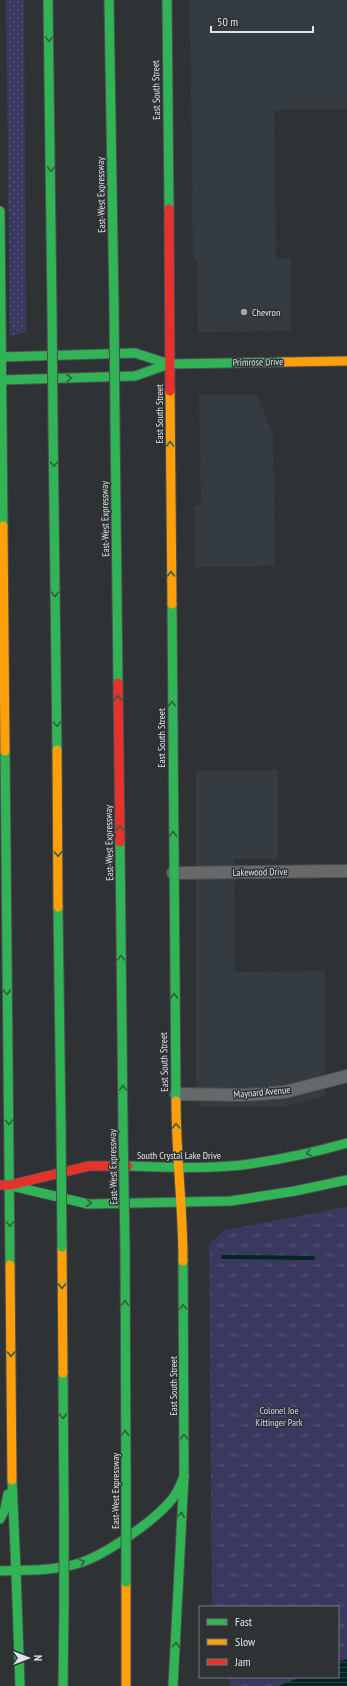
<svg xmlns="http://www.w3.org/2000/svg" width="347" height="1686" viewBox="0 0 347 1686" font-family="'PT Sans Narrow',sans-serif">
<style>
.built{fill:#343c42}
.grass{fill:url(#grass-dots)}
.park{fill:url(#park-tufts)}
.water{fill:url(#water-rules)}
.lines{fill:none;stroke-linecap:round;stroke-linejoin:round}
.stream{stroke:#042425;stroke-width:4}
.street-casing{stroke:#4c4f50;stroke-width:14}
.fast-casing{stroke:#4c4f50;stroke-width:11}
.slow-casing{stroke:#4c4f50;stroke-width:11}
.jam-casing{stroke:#4c4f50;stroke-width:11}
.street{stroke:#66686a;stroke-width:12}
.fast{stroke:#30b455;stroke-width:9}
.slow{stroke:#ff9f0a;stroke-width:9}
.jam{stroke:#e5322d;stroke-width:9}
.fast-bridge-casing{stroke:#4c4f50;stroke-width:11;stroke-linecap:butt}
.fast-bridge{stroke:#30b455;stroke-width:9}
.oneway{stroke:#2f6040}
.poi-dot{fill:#a2a5a7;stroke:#2e3235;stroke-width:1.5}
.labels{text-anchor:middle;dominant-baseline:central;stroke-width:3;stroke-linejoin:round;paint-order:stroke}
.street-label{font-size:10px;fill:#e0e3e5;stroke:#2e3235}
.poi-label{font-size:10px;fill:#e0e3e5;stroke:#2e3235;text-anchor:start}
.park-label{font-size:10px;fill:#cfd0f7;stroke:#2e3235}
</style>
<defs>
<pattern id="grass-dots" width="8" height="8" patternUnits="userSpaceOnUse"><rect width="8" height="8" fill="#39395f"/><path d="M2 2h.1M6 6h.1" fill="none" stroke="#555676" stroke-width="1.8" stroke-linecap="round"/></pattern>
<pattern id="park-tufts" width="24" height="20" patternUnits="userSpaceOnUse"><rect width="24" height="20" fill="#39395f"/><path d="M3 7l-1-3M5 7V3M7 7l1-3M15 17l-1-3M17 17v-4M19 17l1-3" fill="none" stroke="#555676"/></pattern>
<pattern id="water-rules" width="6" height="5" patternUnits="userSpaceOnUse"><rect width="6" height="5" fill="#042425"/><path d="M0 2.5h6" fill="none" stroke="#284444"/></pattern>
</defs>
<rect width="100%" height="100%" fill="#2f3234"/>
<g class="built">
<path d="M190,0h157v109l-73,1 2,148 15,1v72l-93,1 -1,-72h-4z"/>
<path d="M199,394h58l16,41 2,131 -80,1v-61l6,-1z"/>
<path d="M278,770v89h-44l1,113 90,-1v125l-43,11h-82l-4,-26v-310z"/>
</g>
<path class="grass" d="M6,0h18l2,332 -16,4z"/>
<g class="park">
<path d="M347,1207v452l-9,3v-55h-126l-3,-363 16,-14z"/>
<path d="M228,1677h73l-22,9h-48z"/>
</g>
<path class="water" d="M347,1659v27h-68l22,-9h37v-15z"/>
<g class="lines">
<path class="stream" d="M223,1257l90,1"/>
<g class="street-casing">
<g id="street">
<path d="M173,873l174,-2"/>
<path d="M176,1094l70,1 39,-3 62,-16"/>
</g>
</g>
<g class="fast-casing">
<g id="fast">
<path d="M48,0l4,311"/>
<path d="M109,0l5,307"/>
<path d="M167,0l2,209"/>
<path d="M0,211l3,315"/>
<path d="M2,357l133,-4 34,11"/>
<path d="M2,380l133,-4 34,-12 115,-2"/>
<path d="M115,423l3,260"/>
<path d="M53,425l4,325"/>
<path d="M172,604l4,497"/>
<path d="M5,751l5,514"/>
<path d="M120,842l3,285"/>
<path d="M58,907l3,220"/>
<path d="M128,1166c38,1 77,3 114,-1 36,-5 70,-12 105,-22"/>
<path d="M12,1186l76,18 143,-3 64,-10 52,-11"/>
<path d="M125,1246l1,226"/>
<path d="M63,1373l1,144"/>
<path d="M12,1480l4,91"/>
<path d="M0,1519l5,-10 3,-15"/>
<path d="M0,1571c25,-1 51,0 76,-7 27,-7 80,-44 97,-66 5,-7 8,-14 11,-22l-1,-215"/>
<path d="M16,1571l4,115"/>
<path d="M63,1686l1,-81"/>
<path d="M173,1686l11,-210"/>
</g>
</g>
<g class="slow-casing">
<g id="slow">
<path d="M284,362l63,-1"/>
<path d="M170,391l2,213"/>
<path d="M3,526l2,225"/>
<path d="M57,750l1,157"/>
<path d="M176,1101c0,54 7,107 7,160"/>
<path d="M62,1247l1,126"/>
<path d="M10,1265l2,215"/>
<path d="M126,1582v104"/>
</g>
</g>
<g class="jam-casing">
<g id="jam">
<path d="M169,209l1,182"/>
<path d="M118,683l2,159"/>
<path d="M0,1185h10l79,-19h39"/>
</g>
</g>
<use href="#street" class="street"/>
<use href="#fast" class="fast"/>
<use href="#slow" class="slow"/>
<use href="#jam" class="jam"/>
<g class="fast-bridge-casing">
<g id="fast-bridge">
<path d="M114,307l1,116"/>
<path d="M52,311l1,114"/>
<path d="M61,1127l1,120"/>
<path d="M123,1127l2,119"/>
<path d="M126,1472v110"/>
<path d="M64,1517v88"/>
</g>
</g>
<use href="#fast-bridge" class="fast-bridge"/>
</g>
<defs><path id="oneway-chevron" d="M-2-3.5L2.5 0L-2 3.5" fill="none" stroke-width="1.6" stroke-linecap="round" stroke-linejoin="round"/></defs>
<g class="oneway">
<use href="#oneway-chevron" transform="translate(49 39) rotate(89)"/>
<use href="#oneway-chevron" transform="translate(51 169) rotate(89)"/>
<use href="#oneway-chevron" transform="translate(69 378) rotate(-2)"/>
<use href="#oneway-chevron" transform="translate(170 444) rotate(-90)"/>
<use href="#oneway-chevron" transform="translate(54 464) rotate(89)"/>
<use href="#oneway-chevron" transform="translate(171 574) rotate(-90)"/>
<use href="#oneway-chevron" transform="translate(55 594) rotate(89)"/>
<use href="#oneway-chevron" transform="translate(118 698) rotate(-91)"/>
<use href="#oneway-chevron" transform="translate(172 704) rotate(-90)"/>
<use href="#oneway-chevron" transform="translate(57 724) rotate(89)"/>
<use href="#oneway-chevron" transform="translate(120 828) rotate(-91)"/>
<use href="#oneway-chevron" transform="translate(173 834) rotate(-90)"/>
<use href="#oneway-chevron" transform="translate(58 854) rotate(89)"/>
<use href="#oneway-chevron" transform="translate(121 958) rotate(-91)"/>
<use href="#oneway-chevron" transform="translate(7 992) rotate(89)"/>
<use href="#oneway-chevron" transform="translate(174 996) rotate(-91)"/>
<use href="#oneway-chevron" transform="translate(123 1088) rotate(-91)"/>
<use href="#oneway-chevron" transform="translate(9 1122) rotate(89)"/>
<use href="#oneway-chevron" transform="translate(176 1126) rotate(-91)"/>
<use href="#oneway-chevron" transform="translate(309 1153) rotate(165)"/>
<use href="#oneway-chevron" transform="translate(89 1203) rotate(6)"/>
<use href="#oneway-chevron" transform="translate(10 1224) rotate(89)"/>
<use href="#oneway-chevron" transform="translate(62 1286) rotate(90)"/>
<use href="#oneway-chevron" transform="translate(125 1303) rotate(-90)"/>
<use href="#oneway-chevron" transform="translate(183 1307) rotate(-90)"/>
<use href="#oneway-chevron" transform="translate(11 1354) rotate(89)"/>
<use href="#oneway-chevron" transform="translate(63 1416) rotate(90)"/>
<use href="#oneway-chevron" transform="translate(125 1433) rotate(-90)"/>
<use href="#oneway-chevron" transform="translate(184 1437) rotate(-90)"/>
<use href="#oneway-chevron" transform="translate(181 1515) rotate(-85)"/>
<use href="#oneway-chevron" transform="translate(82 1562) rotate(-19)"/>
<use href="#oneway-chevron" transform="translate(176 1645) rotate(-86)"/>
</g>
<circle class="poi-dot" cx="244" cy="312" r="4"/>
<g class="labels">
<g class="street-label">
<text transform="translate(156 90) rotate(-91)">East South Street</text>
<text transform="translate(101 195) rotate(-91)">East-West Expressway</text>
<text transform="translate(258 362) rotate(-1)">Primrose Drive</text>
<text transform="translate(159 414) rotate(-90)">East South Street</text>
<text transform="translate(105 519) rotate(-91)">East-West Expressway</text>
<text transform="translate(161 738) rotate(-90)">East South Street</text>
<text transform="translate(109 843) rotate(-91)">East-West Expressway</text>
<text transform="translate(260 872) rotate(-1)">Lakewood Drive</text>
<text transform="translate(164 1062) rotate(-91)">East South Street</text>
<text transform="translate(262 1092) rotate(-5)">Maynard Avenue</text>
<text x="179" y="1155">South Crystal Lake Drive</text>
<text transform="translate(113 1167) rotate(-91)">East-West Expressway</text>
<text transform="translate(173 1386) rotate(-90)">East South Street</text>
<text transform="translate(115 1491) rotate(-90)">East-West Expressway</text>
</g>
<g class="poi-label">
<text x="252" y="312">Chevron</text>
</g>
<g class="park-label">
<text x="279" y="1410">Colonel Joe<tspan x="279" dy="12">Kittinger Park</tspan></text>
</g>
</g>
<rect x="199" y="1606" width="140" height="72" fill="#2e3235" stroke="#75797b"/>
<rect x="207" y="1619" width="20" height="6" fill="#30b455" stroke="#75797b"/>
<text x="235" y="1626" font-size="12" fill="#e0e3e5">Fast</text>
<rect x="207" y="1639" width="20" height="6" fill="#ff9f0a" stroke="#75797b"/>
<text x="235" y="1646" font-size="12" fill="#e0e3e5">Slow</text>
<rect x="207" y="1659" width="20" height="6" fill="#e5322d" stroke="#75797b"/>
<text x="235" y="1666" font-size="12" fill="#e0e3e5">Jam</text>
<g transform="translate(28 1658) rotate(90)" stroke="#2e3235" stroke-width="3" paint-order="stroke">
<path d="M0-3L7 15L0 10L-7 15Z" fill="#e0e3e5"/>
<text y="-6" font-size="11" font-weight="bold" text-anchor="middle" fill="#e0e3e5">N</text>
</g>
<path d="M211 26v6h102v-6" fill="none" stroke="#e0e3e5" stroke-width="2"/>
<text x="217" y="26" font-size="12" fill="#e0e3e5" stroke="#2e3235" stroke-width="3" paint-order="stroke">50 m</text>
</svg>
